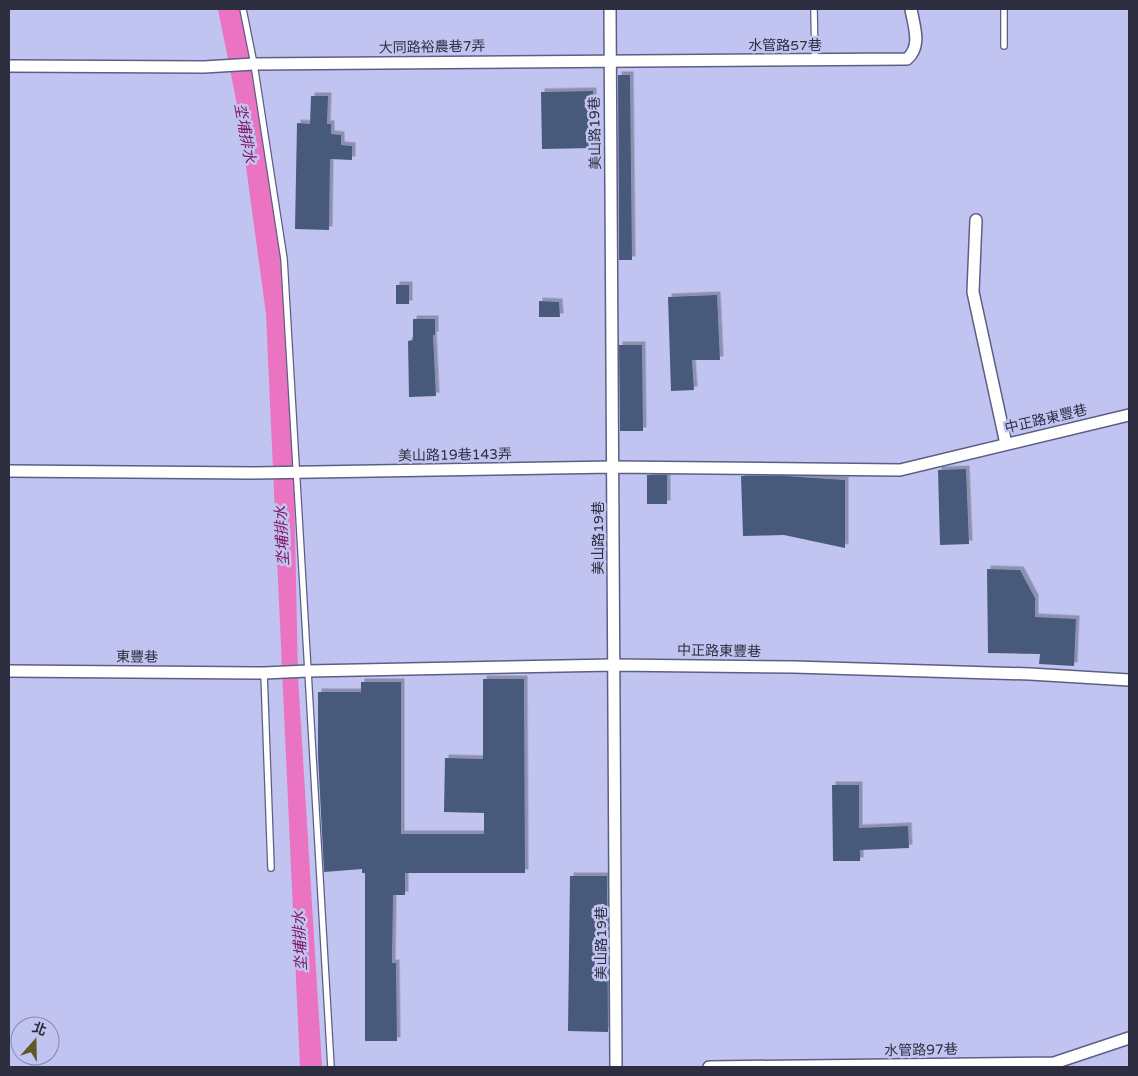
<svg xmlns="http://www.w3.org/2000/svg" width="1138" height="1076" viewBox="0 0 1138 1076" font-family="'Varela Round','Noto Sans TC',sans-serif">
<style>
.water{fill:#ea74c2}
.building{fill:#465a7c;filter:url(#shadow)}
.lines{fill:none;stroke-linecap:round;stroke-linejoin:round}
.lane-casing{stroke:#5d5e85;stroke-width:8}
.street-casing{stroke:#5d5e85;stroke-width:14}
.lane{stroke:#fff;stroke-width:5.5}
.street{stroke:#fff;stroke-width:11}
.labels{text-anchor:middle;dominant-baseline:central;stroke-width:5;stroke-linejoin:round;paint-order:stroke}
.street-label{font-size:14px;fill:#2d2e3f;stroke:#c1c4f0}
.water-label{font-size:15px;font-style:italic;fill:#801663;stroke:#c1c4f0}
</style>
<defs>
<filter id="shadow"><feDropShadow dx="3.5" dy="-3.5" stdDeviation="0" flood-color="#0004"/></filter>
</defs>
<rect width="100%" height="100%" fill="#c1c4f0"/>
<path class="water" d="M218,9h22l39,205 14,218 5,245 24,390h-22l-34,-753 -27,-199z"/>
<g class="building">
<path d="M618,75h12l2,185h-13z"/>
<path d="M593,91l1,57 -52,1 -1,-57z"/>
<path d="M311,96h17l-1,28h4v10l10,1v10l11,1v14l-22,-1 -1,71 -34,-1 2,-106 13,1z"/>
<rect x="396" y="285" width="13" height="19"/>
<path d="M717,295l3,65h-28l2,30 -23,1 -3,-94z"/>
<path d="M539,301l20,1 1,15h-21z"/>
<path d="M413,319h22v16h-2l3,61 -27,1 -1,-56 5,-1z"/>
<path d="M619,345h23l1,86h-23z"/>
<path d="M966,469l3,75 -29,1 -2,-75z"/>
<rect x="647" y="475" width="20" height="29"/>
<path d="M741,476h44l60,4v68l-61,-13 -41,1z"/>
<path d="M987,569l33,1 15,28v19l41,2 -2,47 -35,-2 1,-10 -52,-1z"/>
<path d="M483,679h41l1,194h-120v22h-12l-1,68h4l1,78h-32v-168h-3v-4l-38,3 -6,-117v-63h43v-10h40v152h83v-21l-40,-1 1,-54 38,1z"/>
<path d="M832,785h27v43l49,-2 1,22 -49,2v11h-27z"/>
<path d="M570,876h37l1,156 -40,-1z"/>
</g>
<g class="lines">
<g class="lane-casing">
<g id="lane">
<path d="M243,9l11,55 30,195 47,808"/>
<path d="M814,9l1,51"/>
<path d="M1004,46v-37"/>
<path d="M264,673l7,195"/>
</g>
</g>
<g class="street-casing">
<g id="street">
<path d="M610,9l6,1058"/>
<path d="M9,66l195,1 50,-3 653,-5c15,-13 7,-32 4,-50"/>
<path d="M976,220l-3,72 33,152"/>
<path d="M9,471l244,2 360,-6 287,3 229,-55"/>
<path d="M9,671l255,2 44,-2 306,-6 180,2 236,7 99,6"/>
<path d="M709,1067l345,-4 75,-25"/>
</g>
</g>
<use href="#lane" class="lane"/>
<use href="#street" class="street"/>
</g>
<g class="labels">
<g class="street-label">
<text x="785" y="45">水管路57巷</text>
<text transform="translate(432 47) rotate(-1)">大同路裕農巷7弄</text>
<text transform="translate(595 133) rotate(-91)">美山路19巷</text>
<text transform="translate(1046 419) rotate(-13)">中正路東豐巷</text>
<text transform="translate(455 455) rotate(-1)">美山路19巷143弄</text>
<text transform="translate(598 538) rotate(-90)">美山路19巷</text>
<text transform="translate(719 651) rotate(1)">中正路東豐巷</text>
<text transform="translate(137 657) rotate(1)">東豐巷</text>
<text transform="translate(601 943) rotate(-90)">美山路19巷</text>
<text transform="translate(921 1050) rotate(-1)">水管路97巷</text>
</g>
<g class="water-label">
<text transform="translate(245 133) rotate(80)">坔埔排水</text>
<text transform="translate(282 536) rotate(-93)">坔埔排水</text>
<text transform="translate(300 941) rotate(-93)">坔埔排水</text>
</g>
</g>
<rect width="1138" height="1076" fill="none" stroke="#2d2e3f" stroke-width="20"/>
<g transform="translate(35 1041) rotate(20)"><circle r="24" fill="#c1c4f0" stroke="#8688a9"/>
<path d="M0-4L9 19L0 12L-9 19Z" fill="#605925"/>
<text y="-8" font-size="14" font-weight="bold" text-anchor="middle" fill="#2d2e3f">北</text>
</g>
</svg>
